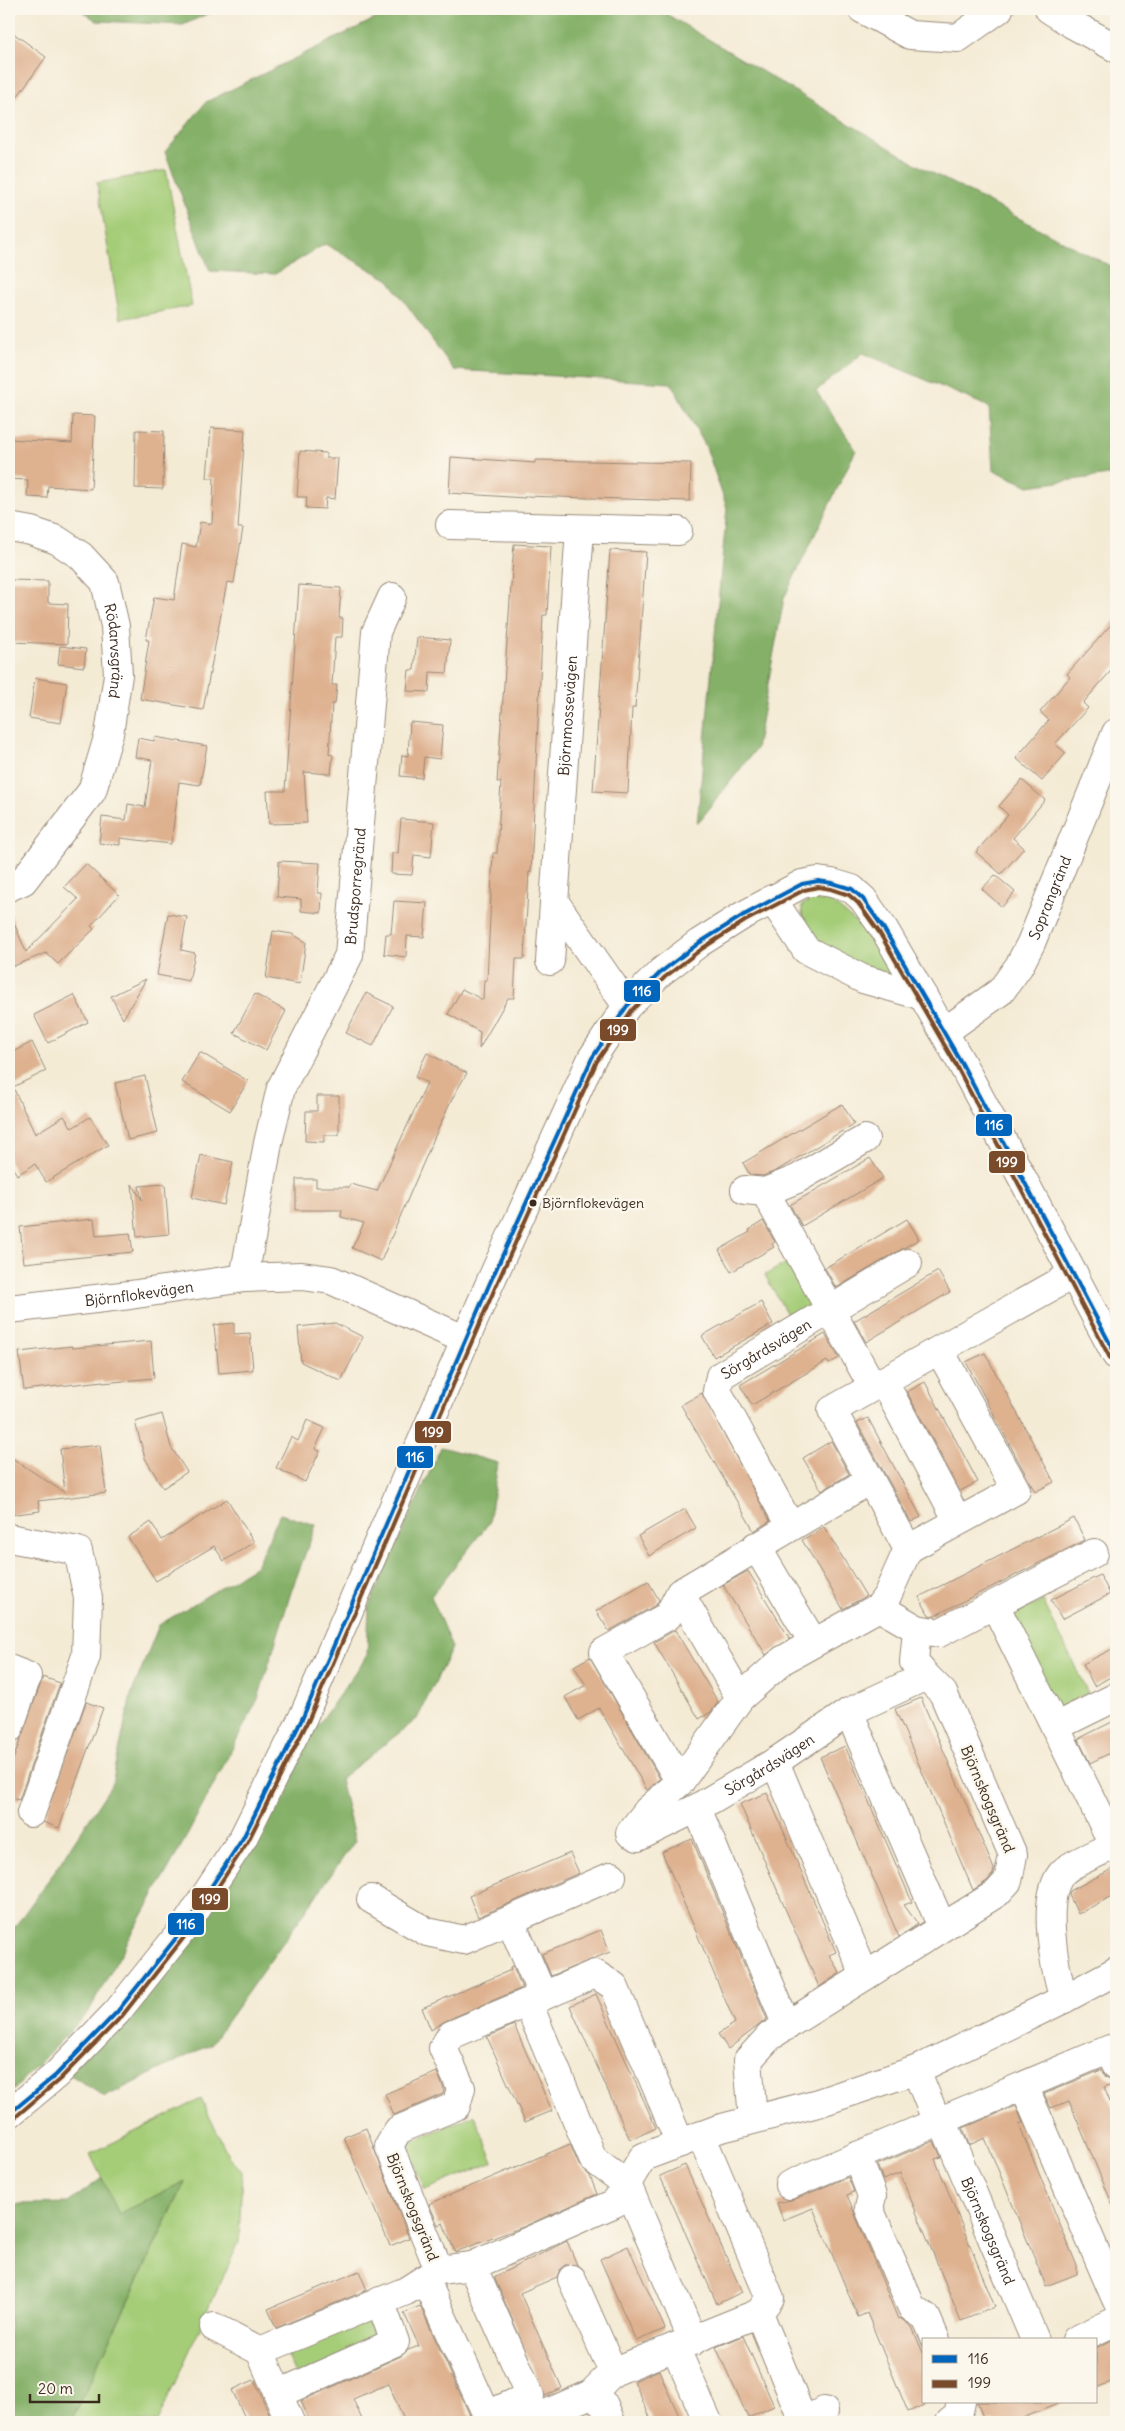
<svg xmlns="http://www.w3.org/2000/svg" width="1125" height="2431" viewBox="0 0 1125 2431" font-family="Delius,sans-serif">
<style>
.green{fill:#a5cd78;stroke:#707c4b}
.forest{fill:#84b068;stroke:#606d43}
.building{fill:#deb18f}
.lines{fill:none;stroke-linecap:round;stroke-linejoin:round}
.minor-casing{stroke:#988a7a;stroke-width:30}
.minor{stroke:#fff;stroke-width:28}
.bus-1-casing{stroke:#fbf7ec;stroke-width:8}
.bus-2-casing{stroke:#fbf7ec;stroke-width:8}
.bus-1{stroke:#0065bd;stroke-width:4}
.bus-2{stroke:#7a4b2a;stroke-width:4}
.bus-dot{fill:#3b2a1e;stroke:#fbf7ec;stroke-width:2}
.labels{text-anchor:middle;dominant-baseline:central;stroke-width:5;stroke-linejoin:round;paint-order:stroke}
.bus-label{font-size:14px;fill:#3b2a1e;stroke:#fbf7ec;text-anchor:start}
.street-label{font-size:15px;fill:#3b2a1e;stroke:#fbf7ec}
.line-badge{stroke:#fbf7ec;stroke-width:2}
.badge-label{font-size:14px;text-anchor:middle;font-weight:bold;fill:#fff}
</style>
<rect width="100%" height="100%" fill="#fbf7ec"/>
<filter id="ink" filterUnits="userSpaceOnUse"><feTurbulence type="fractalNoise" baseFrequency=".02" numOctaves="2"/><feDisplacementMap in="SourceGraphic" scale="10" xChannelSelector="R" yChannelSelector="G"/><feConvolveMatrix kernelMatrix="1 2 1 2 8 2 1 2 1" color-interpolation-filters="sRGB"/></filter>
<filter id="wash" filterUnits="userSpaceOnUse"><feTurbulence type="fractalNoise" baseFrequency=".0096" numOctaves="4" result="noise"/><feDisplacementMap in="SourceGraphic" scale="20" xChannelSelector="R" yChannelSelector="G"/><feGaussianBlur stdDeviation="1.12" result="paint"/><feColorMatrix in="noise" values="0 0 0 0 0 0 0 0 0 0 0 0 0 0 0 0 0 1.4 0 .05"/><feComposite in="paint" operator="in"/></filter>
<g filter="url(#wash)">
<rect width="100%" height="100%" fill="#f4ebd5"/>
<g class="green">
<path d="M166,170l26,136 -72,13 -23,-136z"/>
<path d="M811,900l19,1 33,27 29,48c-32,-13 -93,-26 -90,-71z"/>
<path d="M790,1261l24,44 -25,13 -24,-43z"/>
<path d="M1043,1601l45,92 -33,16 -46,-92z"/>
<path d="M201,2099l29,60 12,12 -3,71 -82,180h-86l114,-240 -66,32 -29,-60z"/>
<path d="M474,2115l20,47 -69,28 -19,-46z"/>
<path d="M374,2311l11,28 -89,38 -12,-28z"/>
</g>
<g class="forest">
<path d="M79,9h139l-35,16 -86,-4z"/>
<path d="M395,9h263l265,159 193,101v205l-87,12 -36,-16 -4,-63 -126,-54 -47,38 40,59 -72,148 -28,151 -59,75 30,-316 -21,-61 -35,-64 -217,-13 -65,-90 -64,-36 -50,30 -65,-3 -45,-119 41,-50z"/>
<path d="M441,1447l57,16 -9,60 -58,73 21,52 -35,71 -77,60 15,62 -144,203 -106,53 -36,-23 185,-228 52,-104 61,-86 2,-51z"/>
<path d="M280,1514l36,11 -24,64 -34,110 -69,133 -100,179 -80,84v-160l43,-60 60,-91 19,-89 28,-70 97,-59z"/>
<path d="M102,2178l17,36 66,-33 -114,241h-62v-210l10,-8 49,-1z"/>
</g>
<g id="blocks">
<g class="building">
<path d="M9,30l37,27 -37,51z"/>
<path d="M73,415l22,1 -4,73 -43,-3 -1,12 -20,-1 1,-17 -19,-1v-40l63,4z"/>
<path d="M211,428l34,2 -7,98h5l-9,55 -7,-1 -24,128 -63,-11 9,-59h-3l8,-43 20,3 8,-56 14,3 4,-25 12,2 2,-46h-7z"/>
<path d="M136,430l28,1 -1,58 -28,-1z"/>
<path d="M300,451l26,2v5h12l-3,41 -9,-1 -1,11 -19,-1 1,-11h-10z"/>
<path d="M451,457l84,6v-3l156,3 -1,38 -165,-5v2l-76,-5z"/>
<path d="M514,544l37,2 -4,69h-4l-12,257h-2l-5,87h-8l-2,39h-6l-29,51 1,-17 -32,-18 14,-25 21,11 1,-20h3l6,-127h4l4,-71h-4z"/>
<path d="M610,550l36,2 -11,156h-3l-4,85 -35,-2z"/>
<path d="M11,580l37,1v22l20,1 -1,40 -58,-2z"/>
<path d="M299,585l42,3 -2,30h4l-1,19h-7l-3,48h5l-2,19h-3l-3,50 4,1 -2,19 -27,-2 3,51 -38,1 -2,-33h18z"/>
<path d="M1116,619v46l-33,38 5,5 -33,36 11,9 -24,28 -26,-23 33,-38 -9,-8 30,-35 -3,-3z"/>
<path d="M417,637l33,3 -3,33 -17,-1 -1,20 -22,-1 2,-21h5z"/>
<path d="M60,646l26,3 -2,18 -26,-3z"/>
<path d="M35,678l32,5 -6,40 -32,-5z"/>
<path d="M410,722l33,3 -3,34 -16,-2 -2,21 -22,-2 2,-21 6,1z"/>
<path d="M155,737l52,9 -7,39 -21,-3 -8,62 -51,-6v7l-21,-2 3,-26 24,3 2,-16 17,3 7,-47 -17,-3 3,-19 16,3z"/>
<path d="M1022,780l23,20 -32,38 11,10 -23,26 -25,-22 32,-37 -9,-9z"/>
<path d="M401,819l33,3 -3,35 -17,-2 -2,20 -21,-1 1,-21h6z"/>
<path d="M279,861l41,2 -2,30h4l-1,20 -20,-2v-12l-24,-2z"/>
<path d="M86,864l33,31 -28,31 3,3 -36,35 -12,-11 -37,15v-57l17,41 52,-53 -14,-12z"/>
<path d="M995,875l20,17 -13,15 -20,-18z"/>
<path d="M394,901l33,2 -3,34 -17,-1 -1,21 -22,-3 2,-20h5z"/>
<path d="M168,914l19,3 -6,33 14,3 -6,28 -32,-6z"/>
<path d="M273,931l19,3 14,8 -6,42 -34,-6z"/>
<path d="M146,979l-23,40 -12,-23z"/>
<path d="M366,993l27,13 -20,40 -27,-13z"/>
<path d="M255,994l31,17 -20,39 -32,-17z"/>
<path d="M74,995l14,27 -40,21 -14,-28z"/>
<path d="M32,1042l14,29 -33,16 22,47 29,-18 8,12 18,-11 18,28 -62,37 -11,-18 -18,11 -8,-13v-108z"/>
<path d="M200,1052l48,29 -18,30 -48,-29z"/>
<path d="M427,1053l40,20 -14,24 -18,39 -54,125 -29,-13 12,-25 -23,-6 1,-7h-46v-31h20v8h33l1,-3 27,7 50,-108 -12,-6z"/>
<path d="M145,1076l13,57 -30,7 -13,-57z"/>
<path d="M317,1096h22v39h-15v7l-19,-1 1,-30h11z"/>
<path d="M842,1104l12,20 -78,47 -13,5 -13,-1 -7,-12z"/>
<path d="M201,1155l32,7 -9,43 -32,-7z"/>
<path d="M870,1158l13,20 -81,48 -12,-21z"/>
<path d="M132,1184l10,16 -3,-14 26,-2 4,50 -32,3z"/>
<path d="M94,1219l2,17 34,-3 3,19 -109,11 -4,-36z"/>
<path d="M907,1219l12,20 -83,49 -11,-20z"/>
<path d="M763,1221l12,21 -3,2 2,3 -43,25 -12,-22 31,-18 -1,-2z"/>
<path d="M938,1271l12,21 -84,50 -12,-21z"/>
<path d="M761,1302l12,22 -59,33 -12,-21z"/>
<path d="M234,1323v11l16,-1 3,37 -34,3 -5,-48z"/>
<path d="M335,1323l28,14 -22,44 -40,-19 -3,-35z"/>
<path d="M825,1334l14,24 -10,6 -2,-3 -75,44 -12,-20z"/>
<path d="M151,1341l3,37 -51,5v-2l-79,9 -5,-38 53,-6v2z"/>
<path d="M985,1353l69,129 -19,10 -69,-130z"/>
<path d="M925,1382l53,100 -18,9 -53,-99z"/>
<path d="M702,1393l68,128 -16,10 -73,-126z"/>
<path d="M162,1414l9,33 16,25 -24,16 -18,-30 -10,-36z"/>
<path d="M868,1418l53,99 -10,5 -54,-99z"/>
<path d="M307,1420l18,8 -10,21 5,2 -15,31 -29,-14 15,-31 7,4z"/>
<path d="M831,1441l18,33 -27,17 -19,-33z"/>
<path d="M100,1445l6,48 -68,8 2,10 -31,4v-59l56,37 -5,-44z"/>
<path d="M227,1499l27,43 -30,19 -10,-15 -58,35 -28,-44 23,-15 11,18z"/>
<path d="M685,1509l11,19 -47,28 -11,-20z"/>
<path d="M1074,1518l11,22 -151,76 -5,-1 -10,-18z"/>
<path d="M824,1527l42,69 -23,13 -41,-69z"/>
<path d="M748,1571l42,68 -24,16 -43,-70z"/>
<path d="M1100,1575l10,19 -48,25 -11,-19z"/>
<path d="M648,1581l11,19 -3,5 -47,26 -13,-20z"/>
<path d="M675,1630l43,72 -7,10 -12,7 -45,-77z"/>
<path d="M1116,1647v27l-22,12 -11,-22z"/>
<path d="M590,1657l70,122 -13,11 -48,-82 -21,12 -13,-23 21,-12 -12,-19z"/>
<path d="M43,1677l17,6 -41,117 -10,-3v-26z"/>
<path d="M921,1698l73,171 -1,5 -6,7 -14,9 -78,-181z"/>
<path d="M86,1702l17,6 -44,120 -16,-6z"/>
<path d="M1116,1720v30l-26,13 -12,-24z"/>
<path d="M845,1746l67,156 -8,3 14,19 -19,13 -79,-180z"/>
<path d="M767,1793l69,159 -7,3 11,18 -21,14 -79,-183z"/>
<path d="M692,1839l75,180 -39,30 -10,-15 17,-11 -73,-171z"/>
<path d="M570,1853l9,20 -101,44 -9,-21z"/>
<path d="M1116,1867v27l-38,20 -9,-19 1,-4z"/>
<path d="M601,1930l9,22 -59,24 -9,-22z"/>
<path d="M513,1966l9,22 -77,33 -14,9 -9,-22 89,-38 -1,-3z"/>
<path d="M596,1994l60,134 -26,12 -60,-134z"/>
<path d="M514,2025l38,86 -27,11 -38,-85z"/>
<path d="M1101,2070l5,7 10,5 -12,5 12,30v96l-47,-112 -18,7 -7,-14z"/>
<path d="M437,2072l7,17 -1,5 -49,21 -9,-21z"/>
<path d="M1016,2106l7,17 -4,2 58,141v8l-31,12 -61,-148 -16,7 -6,-17z"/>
<path d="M366,2128l43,110 -19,8 -46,-109z"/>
<path d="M934,2141l7,16 -6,2 60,148 -34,14 -61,-148 -17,7 -6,-15z"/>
<path d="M570,2144l9,21 11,11 7,18 -74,33 -68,25 -12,-29 -5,2 -9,-21z"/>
<path d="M685,2165l57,127 -25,12 -57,-128z"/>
<path d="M848,2177l6,15 -7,3 51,124 2,-1 12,9 12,28v50l-16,7 -41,-99 -9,4 -45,-109 -30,12 -6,-17 18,-4z"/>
<path d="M567,2241l10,24h-12l-5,4 -3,8 -37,16 42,95 -17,8 -51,-119z"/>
<path d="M628,2246l37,83 -29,12 -36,-82z"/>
<path d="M359,2271l8,19 -91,38 -8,-19z"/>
<path d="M420,2306l53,116h-68l-17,-38 -35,15 10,23h-53l-9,-21 100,-45 7,-6 11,-4 -15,-33z"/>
<path d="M743,2336l31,70 -26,12 -32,-71z"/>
<path d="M1116,2338v42l-20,8v-40z"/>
<path d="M659,2370l9,22 14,30h-30l-18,-41z"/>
<path d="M254,2380l19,42h-26l-15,-32z"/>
<path d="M977,2402h83v1l-47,19h-28z"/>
</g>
</g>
</g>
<g filter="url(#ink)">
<use href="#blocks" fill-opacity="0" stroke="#988a7a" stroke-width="1"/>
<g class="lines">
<g class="minor-casing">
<g id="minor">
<path d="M862,9l48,26 48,3 41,-29"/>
<path d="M1049,9l23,15 44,24"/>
<path d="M450,525l228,6"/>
<path id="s1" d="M9,527l22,4 26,9 24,16 24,26 10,44 3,49 -9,59 -17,57 -69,90 -14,6"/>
<path d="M772,899l34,51 57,29 60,17"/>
<path d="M554,901l73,105"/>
<path id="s2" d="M550,961l30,-432"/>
<path id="s3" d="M944,1032l57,-41 18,-25 12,-23 85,-210"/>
<path d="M745,1190l20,2 32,-13 68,-40"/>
<path d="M765,1192l108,195"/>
<path id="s4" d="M244,1278l24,-135 13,-55 68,-133 27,-323 16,-35"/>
<path id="s5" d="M9,1309l121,-14 114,-17 58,-2 29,4 135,60"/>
<path d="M940,1351l76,139 -108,59 -76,-139 242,-136"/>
<path d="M884,1382l74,139"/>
<path id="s6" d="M790,1526l-73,-135 3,-15 188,-113"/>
<path d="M9,1538l69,13 10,47 -2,58 -55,157"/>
<path d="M756,1546l57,96"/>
<path id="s7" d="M908,1549l-21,47 -8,11 -96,53 -43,38 -60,84 -32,28 -18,23 8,4 59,-29 78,-46 74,-50 77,-36 -12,-14 3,-33"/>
<path d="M680,1593l60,105"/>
<path d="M995,1605l119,241"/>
<path d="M879,1607l38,22 22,4 155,-80"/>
<path d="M9,1669l18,7 -18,53"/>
<path d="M849,1712l93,215"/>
<path d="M1055,1727l61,-30"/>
<path d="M775,1762l90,214"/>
<path d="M680,1782l-76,-130 64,-36 12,-23 190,-113"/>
<path d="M697,1808l90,218"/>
<path d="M371,1899l56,33 37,8 148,-64"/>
<path d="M510,1920l33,76"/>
<path d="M1064,1999c-9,-28 -25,-105 0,-128 10,-9 39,-20 52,-27"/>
<path d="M528,2003l65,156 34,25 66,157"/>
<path d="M916,2070l21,52"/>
<path d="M1024,2086l92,213"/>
<path d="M9,2114l47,-39 61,-63 67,-84 59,-90 60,-121 186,-432 103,-227 35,-52 34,-34 38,-29 43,-27 60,-32 16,-3 14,2 20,6 11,10 21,30 77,133 155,293"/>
<path d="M753,2119l-5,-59 22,-24 227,-143 11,-12 5,-26 -70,-162 -17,-17"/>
<path id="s8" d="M942,2120l93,220"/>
<path d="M857,2156l15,40 -3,12 43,100 14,9 10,23"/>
<path d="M789,2185l321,-136 6,16"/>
<path d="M439,2270l-50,-124 9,-16 58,-24 5,-18 -18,-40 8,-13 144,-61 19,12 66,157"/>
<path d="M425,2279l62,136 43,-19 -58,-130"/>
<path d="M572,2279l41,93"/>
<path d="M759,2313l44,108 -4,1"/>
<path d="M214,2327l46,24 30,71"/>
<path d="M1076,2340l40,-19"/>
<path d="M675,2347l33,75"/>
<path d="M260,2351l146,-60 33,-21 33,-4 143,-63 28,-46 75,-28 100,-26 98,-33 148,-71 52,-28"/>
<path d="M278,2394l117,-52 -15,-41"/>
<path d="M591,2394l13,11 7,17"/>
<path d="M803,2421l21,-10"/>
<path d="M527,2422l64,-28 22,-22 146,-59 11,-15 -69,-163"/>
<path d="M950,2422l8,-6 3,-14"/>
</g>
</g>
<use href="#minor" class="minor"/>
<g class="bus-1-casing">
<path id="bus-1" d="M9,2114l47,-39 61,-63 67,-84 59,-90 60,-121 186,-432 103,-227 35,-52 34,-34 38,-29 43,-27 60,-32 16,-3 14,2 20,6 11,10 21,30 77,133 155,293"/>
</g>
<g class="bus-2-casing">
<path id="bus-2" d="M13,2119l47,-40 62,-63 67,-85 59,-90 61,-122 186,-431 102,-227 35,-51 33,-33 38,-29 42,-27 59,-31 14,-3 13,2 18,6 9,8 21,29 77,133 154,293"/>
</g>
<use href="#bus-1" class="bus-1"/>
<use href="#bus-2" class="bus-2"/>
</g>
</g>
<circle class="bus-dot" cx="533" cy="1203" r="4.5"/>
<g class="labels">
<g class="bus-label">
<text x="542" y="1203">Björnflokevägen</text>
</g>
<g class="street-label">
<text stroke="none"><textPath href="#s1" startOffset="184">Rödarvsgränd</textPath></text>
<text stroke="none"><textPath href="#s2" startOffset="246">Björnmossevägen</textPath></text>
<text stroke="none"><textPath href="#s4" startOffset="412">Brudsporregränd</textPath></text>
<text stroke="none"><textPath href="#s3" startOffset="176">Soprangränd</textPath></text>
<text stroke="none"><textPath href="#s5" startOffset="131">Björnflokevägen</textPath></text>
<text stroke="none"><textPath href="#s6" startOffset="222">Sörgårdsvägen</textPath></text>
<text stroke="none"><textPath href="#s7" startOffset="566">Sörgårdsvägen</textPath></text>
<text transform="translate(988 1799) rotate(67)">Björnskogsgränd</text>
<text transform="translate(413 2207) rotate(68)">Björnskogsgränd</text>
<text stroke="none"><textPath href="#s8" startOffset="120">Björnskogsgränd</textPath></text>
</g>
</g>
<g class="line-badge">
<rect x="623" y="979" width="38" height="24" rx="5" fill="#0065bd"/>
<rect x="599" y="1018" width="38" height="24" rx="5" fill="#7a4b2a"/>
<rect x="975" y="1113" width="38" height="24" rx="5" fill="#0065bd"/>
<rect x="988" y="1150" width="38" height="24" rx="5" fill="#7a4b2a"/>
<rect x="414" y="1420" width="38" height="24" rx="5" fill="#7a4b2a"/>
<rect x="396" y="1445" width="38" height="24" rx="5" fill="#0065bd"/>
<rect x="191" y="1887" width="38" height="24" rx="5" fill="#7a4b2a"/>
<rect x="167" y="1912" width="38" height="24" rx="5" fill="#0065bd"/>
</g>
<g class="badge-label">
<text x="642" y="996">116</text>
<text x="618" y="1035">199</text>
<text x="994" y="1130">116</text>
<text x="1007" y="1167">199</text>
<text x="433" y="1437">199</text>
<text x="415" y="1462">116</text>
<text x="210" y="1904">199</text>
<text x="186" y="1929">116</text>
</g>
<rect width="1125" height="2431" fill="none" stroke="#fbf7ec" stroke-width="30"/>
<rect x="922" y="2338" width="175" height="65" fill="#fbf7ec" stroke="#aea59a"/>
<rect x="932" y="2355" width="25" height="8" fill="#0065bd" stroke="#aea59a"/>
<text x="968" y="2364" font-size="15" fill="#3b2a1e">116</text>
<rect x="932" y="2380" width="25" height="8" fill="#7a4b2a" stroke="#aea59a"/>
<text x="968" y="2388" font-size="15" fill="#3b2a1e">199</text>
<path d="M30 2394v8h69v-8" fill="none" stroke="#3b2a1e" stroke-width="2.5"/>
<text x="38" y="2394" font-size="15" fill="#3b2a1e" stroke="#fbf7ec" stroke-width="4" paint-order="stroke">20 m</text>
</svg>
